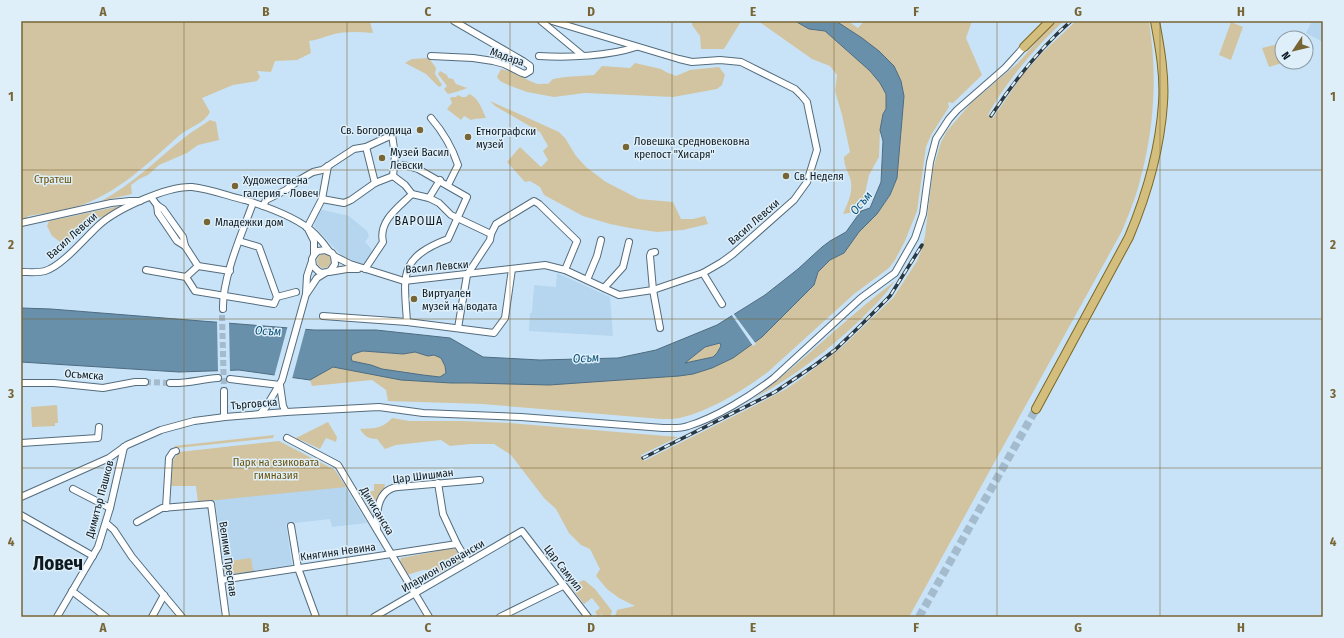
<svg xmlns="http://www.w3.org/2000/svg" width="1344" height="638" viewBox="0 0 1344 638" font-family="'Fira Sans Condensed',sans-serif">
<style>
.built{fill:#b5d6ee}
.green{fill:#d2c4a0}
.water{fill:#6990ab;stroke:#4e6c81;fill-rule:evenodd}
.pier{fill:#c8e3f7}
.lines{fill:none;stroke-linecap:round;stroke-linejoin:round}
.minor-tunnel{stroke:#a3bbcc;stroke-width:6;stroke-dasharray:6 3;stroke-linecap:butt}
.major-tunnel{stroke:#a3bbcc;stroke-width:8;stroke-dasharray:8 4;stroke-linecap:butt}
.minor-casing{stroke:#546c7d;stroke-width:8}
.major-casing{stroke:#7c6825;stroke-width:10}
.minor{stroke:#fff;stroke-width:6}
.major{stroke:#d4be7d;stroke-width:8}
.rail-casing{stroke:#2b3841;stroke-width:3.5}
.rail{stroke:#deeffa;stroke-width:2;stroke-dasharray:6;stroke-linecap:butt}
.grid{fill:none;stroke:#786534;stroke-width:1;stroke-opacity:0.55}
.poi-dot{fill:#786534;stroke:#deeffa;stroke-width:1.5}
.labels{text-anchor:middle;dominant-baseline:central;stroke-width:3;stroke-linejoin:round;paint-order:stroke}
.street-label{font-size:11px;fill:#0f1920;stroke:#deeffa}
.poi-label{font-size:11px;fill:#0f1920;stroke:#deeffa;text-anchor:start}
.park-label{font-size:11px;fill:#6c5308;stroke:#deeffa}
.water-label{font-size:12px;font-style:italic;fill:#0c5379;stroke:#deeffa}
.neighbourhood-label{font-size:12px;letter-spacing:1px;fill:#0f1920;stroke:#deeffa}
.town-label{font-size:19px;font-weight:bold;fill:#0f1920;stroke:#deeffa}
.neatline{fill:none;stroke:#786534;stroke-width:1.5}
.grid-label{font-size:13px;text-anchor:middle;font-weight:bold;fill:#786534}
</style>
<rect width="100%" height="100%" fill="#c8e3f7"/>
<g class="built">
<path d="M1312,21h11v21l-17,-9z"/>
<path d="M319,209l30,7 18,15 2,5 -4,6 8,9 -8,14 -23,-9 -28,-30z"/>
<path d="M557,273l53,24 3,39 -84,-5 1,-18h2l2,-28 22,2z"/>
<path d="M173,460l162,10 32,53 -35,4 -2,-8 -44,5 6,41 -67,10 -10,-75 -17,2 -2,-16h-25z"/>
</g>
<g class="green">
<path d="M21,21h349l3,12c-14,-1 -29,-2 -42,2 -8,2 -14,5 -22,6l2,12 -14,7 -22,1 -4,11 -14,-1 3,6 -3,4 -24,4 -31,13 8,14c-5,11 -20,15 -29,22 -32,28 -63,60 -105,73 -15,5 -32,6 -48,9l-7,11z"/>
<path d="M692,21h53l-5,2 -16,26h-23l-1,-13 -8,-11z"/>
<path d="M758,21h37l14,8 16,2 45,40 10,12 6,11v15l-3,5 -3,16 -1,27 -10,18 -8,36 -18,3c5,-11 11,-24 7,-36 -3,-8 -6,-13 -6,-21l6,-5 -8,-37 -7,-24 2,-16 -7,-9 -18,-7z"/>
<path d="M836,21h12l10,7 6,-7h108l-6,17 16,37 -29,28 -5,-1 1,5 -18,28 -5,12 -9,64 -12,30 -10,19 -6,8 -35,26 -85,77c-24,19 -59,40 -89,47 -6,1 -13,1 -19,1l-179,-15 -94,-3 -2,-11 -14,-10 -60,6 -2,-6 23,-13 118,16 242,-9 121,-89 4,-13 12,-12 14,-7 15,-21 18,-18 13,-18 7,-18 7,-82 -3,-15 -39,-43z"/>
<path d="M1055,21h9c-26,23 -60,63 -76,94l5,3 28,-41 20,-23 35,-33h73c9,58 5,111 -11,167 -4,14 -10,28 -16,43l-213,386h-294l2,-7 18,-4 -16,-8 -12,-9 -11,-13 4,-7 -10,-20 -9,-4 -12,-12 -13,-24 -12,-11 -33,-43 -17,-11h-24l-20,2 -9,-6 -45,5 -11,4 -8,-10c-8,0 -13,-3 -17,-10 15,-1 22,0 32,-11l17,3h52l48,2 169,14 -37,18 3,6 110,-55 32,-17 16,-11 39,-30 52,-50 24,-37 4,-10 4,-15 8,-67 8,-27 6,-11 24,-28 47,-40z"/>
<path d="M1231,22l12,5 -12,33 -12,-5z"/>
<path d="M1282,43v19h3l-16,5 -7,-19z"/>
<path d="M429,58l7,10 -1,6 7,11 -3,2 -13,-13 -21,-11 7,-4z"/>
<path d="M635,63l26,6 5,3 10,4 14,-6 29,-3 6,8 -3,10 -5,4 -44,8 -88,-4 -31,4 -27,-5 -19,-7 -8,-4 -3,-4 4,-8c15,3 21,9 34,14 4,2 9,0 13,1l5,-5 12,-2 29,-2 8,-9 28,2z"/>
<path d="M440,71l7,4 1,3 5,1 3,5 11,4c-4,2 -15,5 -19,6l-4,-5 3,-3 -9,-12z"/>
<path d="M469,94c9,3 13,15 17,24l-12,1 -3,1 -7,-4 -3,4 -14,-11 5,-6 -2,-5 2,-1h4l2,-2 4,2h4z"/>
<path d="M490,101l69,31 6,6 11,18 10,11 20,15 33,17 34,3 8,17h12l12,-3 3,8 -25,6 -26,2 -27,-4 -20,-4 -27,-8 -39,-21 -4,-8 -10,-6 -5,1 -18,-20 13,-15 21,20 7,-7 -5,-9 5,-5 -8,-14 -45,-26z"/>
<path d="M210,120l6,2 3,18 -21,5 -11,8 -28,12 -11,10 -9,4 -8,6 1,9 -31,7c31,-16 56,-42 83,-63 8,-7 18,-12 26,-18z"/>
<path d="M125,205c-7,3 -13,8 -19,11 -6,2 -10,1 -15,5 -6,6 -12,13 -18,18l-6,-1 -1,4 -3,2 -11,-8 -5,-10 2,-5z"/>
<circle cx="324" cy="261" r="7"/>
<path d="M895,281c-11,16 -24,28 -37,41 -32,30 -66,56 -105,77 50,-37 93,-81 142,-118z"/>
<path d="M720,343l1,3 -4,7 -4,4 -28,6 20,-16z"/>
<path d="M363,351l40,3 12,-2 13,4 6,-1 7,3 4,8 1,7 -6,4 -17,-2 -41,-6 -11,-4 -19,-4 -1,-4 2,-3z"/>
<path d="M57,405l1,18h-3v3l-23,1 -1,-20z"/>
<path d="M328,422l9,15 -1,5 -10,-4 -6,11 -19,-9 -5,2 -4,-2z"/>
<path d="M274,435l-1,3 -96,10 -3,-2z"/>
<path d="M279,441l56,29 11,17 -148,15 -2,-16h-25l2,-26 6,-8z"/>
<path d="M374,484h11l-1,5 -5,6 -3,9 -2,12 -14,-24 14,-1z"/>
<path d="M453,548l2,1 6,9 -1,4 -25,14 -4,-6h-8l-16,5 -7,-13 1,-4z"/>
<path d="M251,558l2,13 -28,4 -2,-13z"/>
<path d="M584,580l11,9 17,22 -2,6h-6l-2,-3 -4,2 -3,-4 5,-4 -8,-10 -8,6 -14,-18z"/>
</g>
<path class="water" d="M795,21h41l26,17 17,13 15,15 7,15 3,15 -7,82 -7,17 -13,19 -18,18 -15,21 -14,7 -12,12 -4,13 -52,52 -29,21 -21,10 -19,6 -14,2 -130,9 -78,-2h-20l-50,-3 -68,-13 -23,13 -71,-10 -60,2 -158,-10v-54l30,1 263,21h62l74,8 33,19 57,3 78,-2 38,-8 61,-25 48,-30 33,-26 24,-22 8,-6 16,-9 15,-21 9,-3 11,-26 2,-41 -3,-11 3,-16 3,-5v-15l-6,-11 -10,-12 -45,-40 -16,-2zM720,343l1,3 -4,7 -4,4 -28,6 20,-16zM363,351l40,3 12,-2 13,4 6,-1 7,3 4,8 1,7 -6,4 -17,-2 -41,-6 -11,-4 -19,-4 -1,-4 2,-3z"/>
<g class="pier">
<path d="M733,313l23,31 -3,2 -22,-32z"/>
<path d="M217,320l12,1 1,51h-12z"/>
<path d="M288,325l18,2 -14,52 -18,-2z"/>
</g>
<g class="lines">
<g class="minor-tunnel">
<path d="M222,315l2,76"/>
<path d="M145,382l25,1"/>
</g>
<path class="major-tunnel" d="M919,617l117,-208"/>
<g class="minor-casing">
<g id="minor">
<path d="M541,21l41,34"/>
<path d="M431,56l42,2 20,3 11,3 18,9 3,1 5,-3v-5l-7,-5 -69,-40"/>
<path d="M539,56c29,2 70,0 97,-9"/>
<path d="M431,118c12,14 21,29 27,47l-10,20"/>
<path d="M366,147l9,36"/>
<path d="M404,165l14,4 49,28 -19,42c-50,19 -44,36 -41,83"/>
<path d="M393,176l12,9 7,9 17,4 10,5 12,12 40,19"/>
<path d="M151,197l6,8 6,4 20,28 2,9"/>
<path d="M429,198l11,-18"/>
<path d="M322,199l22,4 7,-3 24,-17 18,-7"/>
<path d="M157,205l1,8 19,28 8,5 13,20"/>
<path d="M263,206l3,-6 20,-10 13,-10 14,-8 9,-2 32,-21 12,-2 26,-12 3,20 -2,21"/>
<path d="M21,223l90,-20 19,-2h10"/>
<path d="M307,228l15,-29 6,-33"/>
<path d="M309,231l5,10v14"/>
<path d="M655,252l-4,1 -1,3 3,34 7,38"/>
<path d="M334,256l1,8 -4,6 -3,2 -7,1 -3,-2 -5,-5 -1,-7 2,-4 4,-4 7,-1 7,3 2,3 16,8 54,17 141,-16 20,5 54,25 34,-5 50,-17 19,-11 11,-8 61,-54 13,-18 10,-32 -8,-38 -2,-10 -5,-6 -7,-7 -54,-27 -21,-2 -28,2 -13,-3 -127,-38"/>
<path d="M365,269l18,-27c-5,-21 16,-35 29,-48"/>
<path d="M146,270l40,7 9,14 79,13 3,-7 -18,-50 -20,-6"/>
<path d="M21,272c8,0 17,1 24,-1 17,-5 40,-33 53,-45 18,-17 69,-40 94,-39 18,2 36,9 53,13 23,7 54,18 70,34 5,5 10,11 14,17"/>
<path d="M329,272l18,-3h11"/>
<path d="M703,273l19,31"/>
<path d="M186,277l12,-11 32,5"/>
<path d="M587,280l10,-24 4,-16"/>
<path d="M604,288l19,-21 6,-25"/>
<path d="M307,293l10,-15 8,-5"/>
<path d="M277,297l19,-5"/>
<path d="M223,309c-1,-31 19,-76 30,-106"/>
<path d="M323,316l84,6 87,11 11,-15 7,-49"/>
<path d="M458,328l9,-53 23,-35 1,-6 5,-10 38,-23 5,3 38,37 -12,29"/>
<path d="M230,379l50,6"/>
<path d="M21,383h33l49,5 32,-6h10"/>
<path d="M170,383c16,1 32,-4 48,-5"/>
<path d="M280,385l3,21 3,6"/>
<path d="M224,391v23"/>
<path d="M260,414l6,-7 16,-27 24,-86 1,-18 5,-15"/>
<path d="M287,438l51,27 91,152"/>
<path d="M21,443l77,-5 1,-11"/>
<path d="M438,483l5,31 14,30 11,18"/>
<path d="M73,489l37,19"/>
<path d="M21,497l88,-39 18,-13 34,-15 33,-9 31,-4 61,-5 93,-5 44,6 98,4 142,11c8,0 17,1 25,-2 27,-8 63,-30 86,-48l87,-80 34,-25 20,-35 8,-24 7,-52 6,-23 13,-20 8,-9 48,-42 19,-21"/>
<path d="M166,508l3,-50 4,-6 3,-1"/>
<path d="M21,515l72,41"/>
<path d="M137,522l25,-14 49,-4 15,113"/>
<path d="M106,523l8,7 18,27 50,60"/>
<path d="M291,526l7,42 18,49"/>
<path d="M377,529c-1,-16 0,-40 21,-42l82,-7"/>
<path d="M221,580l236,-36"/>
<path d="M72,591l34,26"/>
<path d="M57,617l41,-70 12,-39 14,-61"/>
<path d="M152,617l12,-22"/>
<path d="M374,617l148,-86 66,86"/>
<path d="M500,617l63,-31"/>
</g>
</g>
<g class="major-casing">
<g id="major">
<path d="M1024,47l26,-26"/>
<path d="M1036,409l93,-172c18,-43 31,-87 34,-134 2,-27 -3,-55 -8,-82"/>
</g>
</g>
<use href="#minor" class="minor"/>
<use href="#major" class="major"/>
<g class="rail-casing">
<g id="rail">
<path d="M991,116c23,-35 48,-67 80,-95"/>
<path d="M643,458l132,-66 40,-27 20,-15 26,-25 29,-29 32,-51"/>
</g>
</g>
<use href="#rail" class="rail"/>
</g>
<path class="grid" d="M184,21v596M347,21v596M510,21v596M672,21v596M834,21v596M997,21v596M1160,21v596M21,170h1302M21,319h1302M21,468h1302"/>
<g class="poi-dot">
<circle cx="420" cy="130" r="4"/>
<circle cx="468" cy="137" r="4"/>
<circle cx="626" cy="147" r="4"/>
<circle cx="382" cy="158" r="4"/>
<circle cx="786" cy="176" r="4"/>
<circle cx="235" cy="186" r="4"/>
<circle cx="207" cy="222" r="4"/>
<circle cx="414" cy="299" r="4"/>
</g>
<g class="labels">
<g class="street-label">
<text transform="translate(507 57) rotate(19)">Мадара</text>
<text transform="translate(754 222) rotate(-41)">Васил Левски</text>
<text transform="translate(72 236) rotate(-42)">Васил Левски</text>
<text transform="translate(437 267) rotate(-5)">Васил Левски</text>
<text transform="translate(84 375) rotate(4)">Осъмска</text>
<text transform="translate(254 404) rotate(-5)">Търговска</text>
<text transform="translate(423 476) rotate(-7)">Цар Шишман</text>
<text transform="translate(100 499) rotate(-75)">Димитър Пашков</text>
<text transform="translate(377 511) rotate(59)">Дикисанска</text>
<text transform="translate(338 552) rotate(-8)">Княгиня Невина</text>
<text transform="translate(228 559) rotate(82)">Велики Преслав</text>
<text transform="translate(443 566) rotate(-30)">Иларион Ловчански</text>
<text transform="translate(563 568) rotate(52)">Цар Самуил</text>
</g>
<g class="poi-label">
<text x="412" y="130" text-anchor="end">Св. Богородица</text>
<text x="476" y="131">Етнографски<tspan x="476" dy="13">музей</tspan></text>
<text x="634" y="141">Ловешка средновековна<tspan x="634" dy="13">крепост "Хисаря"</tspan></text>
<text x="390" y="152">Музей Васил<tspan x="390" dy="13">Левски</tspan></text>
<text x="794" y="176">Св. Неделя</text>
<text x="243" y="180">Художествена<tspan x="243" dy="13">галерия - Ловеч</tspan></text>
<text x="215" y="222">Младежки дом</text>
<text x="422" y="293">Виртуален<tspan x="422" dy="13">музей на водата</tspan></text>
</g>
<g class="park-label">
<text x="53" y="179">Стратеш</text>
<text x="276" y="462">Парк на езиковата<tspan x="276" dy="13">гимназия</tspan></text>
</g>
<g class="water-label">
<text transform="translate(861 203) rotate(-49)">Осъм</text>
<text transform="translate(268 331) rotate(3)">Осъм</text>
<text transform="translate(586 358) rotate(-3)">Осъм</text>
</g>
<g class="neighbourhood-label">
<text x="419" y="221">ВАРОША</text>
</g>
<g class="town-label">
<text x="58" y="563">Ловеч</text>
</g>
</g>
<rect width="1344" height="638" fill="none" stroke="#deeffa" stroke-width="44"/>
<g transform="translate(1294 50) rotate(235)"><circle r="19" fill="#deeffa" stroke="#8b99a3"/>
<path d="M0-3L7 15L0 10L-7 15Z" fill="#786534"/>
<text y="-6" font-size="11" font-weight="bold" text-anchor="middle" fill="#0f1920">N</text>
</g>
<rect x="22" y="22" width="1300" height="594" class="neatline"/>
<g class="grid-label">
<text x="103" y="16">A</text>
<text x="266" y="16">B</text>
<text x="428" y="16">C</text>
<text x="591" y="16">D</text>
<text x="753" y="16">E</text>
<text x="916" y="16">F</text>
<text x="1078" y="16">G</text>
<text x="1241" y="16">H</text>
<text x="11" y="101">1</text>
<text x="1333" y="101">1</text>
<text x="11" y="249">2</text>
<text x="1333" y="249">2</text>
<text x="11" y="398">3</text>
<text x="1333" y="398">3</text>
<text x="11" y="546">4</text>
<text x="1333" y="546">4</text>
<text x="103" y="632">A</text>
<text x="266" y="632">B</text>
<text x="428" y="632">C</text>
<text x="591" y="632">D</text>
<text x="753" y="632">E</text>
<text x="916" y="632">F</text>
<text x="1078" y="632">G</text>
<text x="1241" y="632">H</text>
</g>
</svg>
